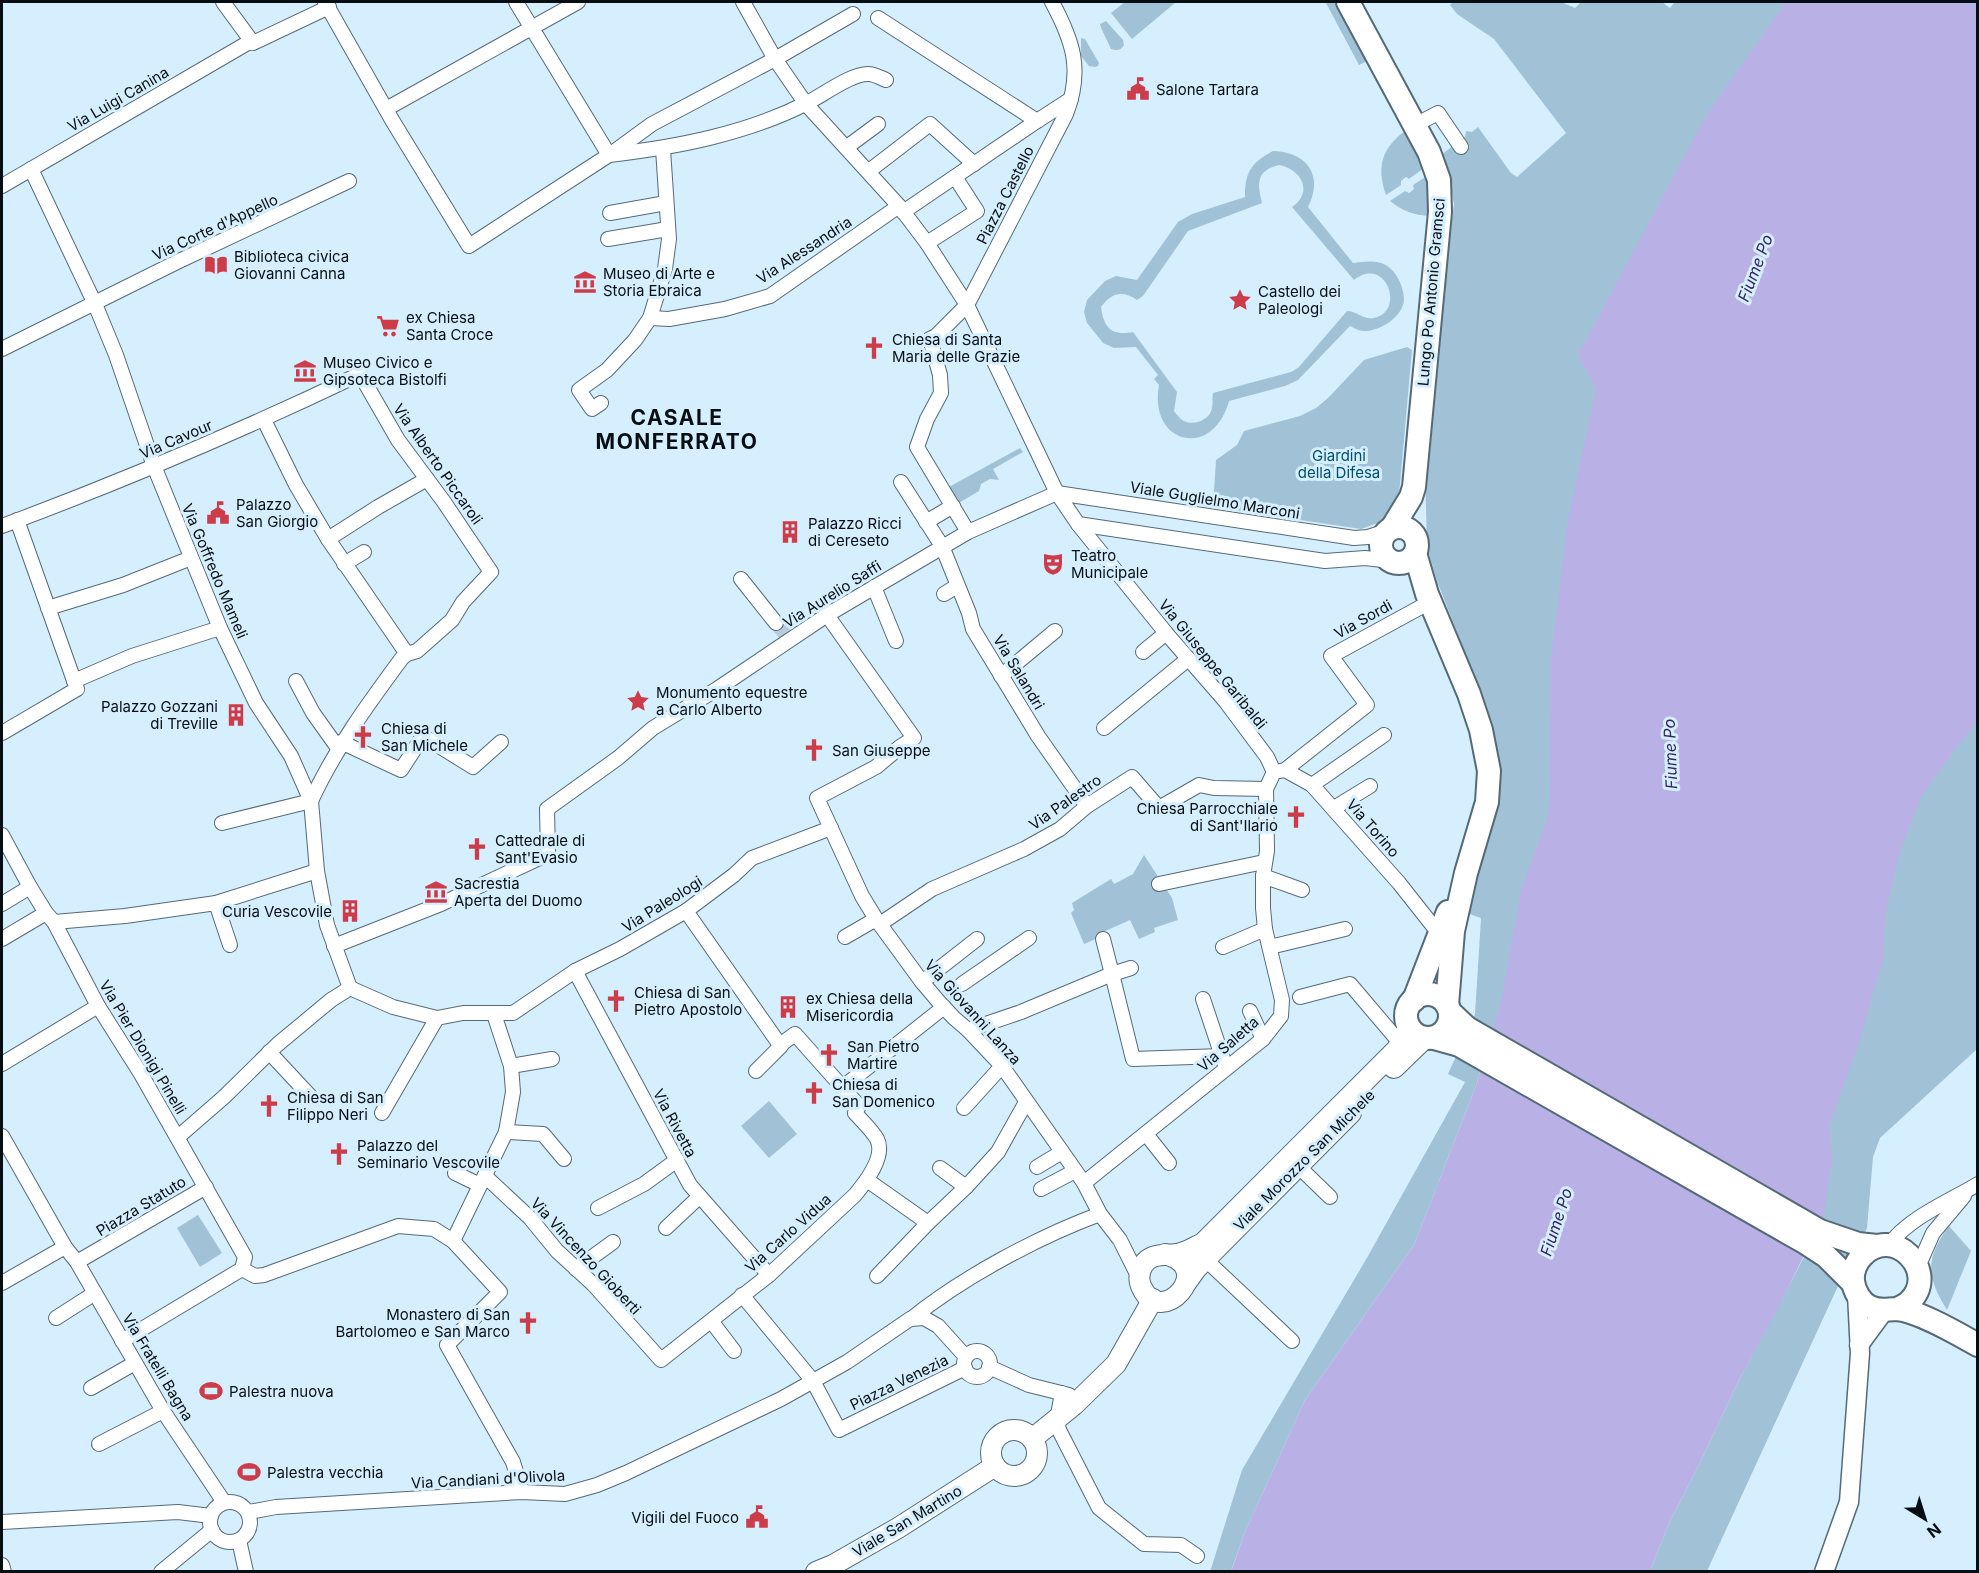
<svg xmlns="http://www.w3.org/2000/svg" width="1979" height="1573" viewBox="0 0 1979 1573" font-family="Inter,sans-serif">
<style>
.green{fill:#a1c2d6;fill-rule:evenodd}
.water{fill:#b9b0e5}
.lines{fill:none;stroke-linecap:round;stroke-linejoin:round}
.minor-tunnel{stroke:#b7cddb;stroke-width:14;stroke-dasharray:14 7;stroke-linecap:butt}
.minor-casing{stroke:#546a77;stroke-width:16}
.tertiary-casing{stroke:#546a77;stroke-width:21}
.secondary-casing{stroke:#546a77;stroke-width:22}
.primary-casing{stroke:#546a77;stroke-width:26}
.minor{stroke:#fff;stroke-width:14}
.tertiary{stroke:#fff;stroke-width:18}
.secondary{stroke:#fff;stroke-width:20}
.primary{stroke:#fff;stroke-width:22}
.labels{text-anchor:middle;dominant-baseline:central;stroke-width:6;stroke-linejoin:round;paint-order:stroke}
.poi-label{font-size:15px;fill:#060e13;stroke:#d6effe;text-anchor:start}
.street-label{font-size:15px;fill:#060e13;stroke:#d6effe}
.park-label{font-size:15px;fill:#004f6e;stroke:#d6effe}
.water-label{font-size:16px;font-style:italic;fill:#362562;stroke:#d6effe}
.district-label{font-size:21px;font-weight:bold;letter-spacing:1.5px;fill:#060e13;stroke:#d6effe}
</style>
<rect width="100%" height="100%" fill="#d6effe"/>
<g class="green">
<path d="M1125,2h51l-44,37 -21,-26z"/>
<path d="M1330,2h5l34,58 -10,5 -33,-62z"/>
<path d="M1453,2h108l14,6 6,-6h81l8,6 4,-5 -2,-1h305v1047l-97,89 -7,19 -6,71 -29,58 -131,285h-57l20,-50 28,-54 41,-87 65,-123 -310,-232 -18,61 -62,159 -109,155 -60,132 -14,39 -21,1 32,-102 126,-214 97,-174 -17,-8 27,-60 6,-96 -20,-7 34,-109 -15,-111 -43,-110 -10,-34 -2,-79 15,-158 14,-106 -4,-20 -9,-29 24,-18 1,-6 6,1 6,-5 33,46 6,4 49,-44 -72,-94 -37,-25 -7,-9z"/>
<path d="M1106,21l17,19 1,5c-3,5 -6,6 -13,4 -2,-5 -11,-22 -11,-25z"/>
<path d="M1081,38l4,1 14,24 -1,3 -3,1 -6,-1 -8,-10z"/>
<path d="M1406,130l18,38 -15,11 -3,-2 -5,4v4l-15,10c-10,-29 -4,-47 20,-65z"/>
<path d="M1273,151c34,1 51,24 35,56l45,56c9,-1 18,-3 28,0 14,4 23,23 23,37 -1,17 -25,32 -41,31 -4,0 -9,-3 -13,-5l-52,54 -13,6 -56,15c-16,59 -81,44 -70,-16l-5,-6 4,-4 -22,-28 -22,1 -11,-5 -16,-20 -3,-11 3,-12 18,-19 11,-5 21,4 41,-58 14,-8 53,-17c0,-25 6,-34 28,-46zM1279,165c22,4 35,27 13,42l62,73c32,-25 52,31 20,38 -11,2 -17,-7 -27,-7l-49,57 -7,4 -78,21c-1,6 0,10 -1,15 -2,12 -18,18 -28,13 -4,-2 -7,-6 -10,-10l3,-19 -44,-60c-22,4 -29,-4 -32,-25 11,-14 21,-17 36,-7l6,-4 45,-65 74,-28c-5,-20 -6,-32 17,-38z"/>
<path d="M1427,176l2,9 1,31c-17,-1 -27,-5 -40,-15l15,-10 4,2 5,-4 -1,-4z"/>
<path d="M1407,347l5,3 -14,156 -12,14 -25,9 -148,-22 3,-47 21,-15 7,-14 56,-15 16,-8 12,-10 36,-38z"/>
<path d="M1020,448l3,4 -30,17 6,11 -9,-1 -9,5 -2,7 -22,13 -10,-16z"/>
<path d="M1144,855l28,43 6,22 -24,8 1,4 -16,7 -9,-19 -27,12 -5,6 -14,6 -13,-31 3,-3 -2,-7 39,-24 3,5 19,-10z"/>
<path d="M769,1101l28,33 -28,24 -28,-32z"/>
<path d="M198,1215l24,38 -22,14 -23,-39z"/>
<path d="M1949,1226l22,25 -24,59c-21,-34 -22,-51 2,-84z"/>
</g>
<path class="water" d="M1786,2h191v720l-23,28 -34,49 -21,55 -13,57 -3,48 -24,84 -30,83 3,32 -8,57 -48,97 -37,68 -41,87 -28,54 -20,50 -419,1 14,-40 60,-132 109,-155 62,-159 25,-85 21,-114 25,-67 3,-21 1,-141 17,-138 28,-131 -18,-34 129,-241z"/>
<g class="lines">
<g class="minor-tunnel">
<path d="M776,623l14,17"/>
<path d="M947,996l15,-12"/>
</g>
<g class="minor-casing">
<g id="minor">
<path d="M223,2l30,41 76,-36"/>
<path d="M325,2l67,118 77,126 140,-91 -93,-153"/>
<path d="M743,2l32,57 31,45 93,102 28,37 40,62 90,188 21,31 88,109 60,69 41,55 7,15"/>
<path d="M878,18l159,103"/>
<path d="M386,109l192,-107"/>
<path d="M1415,125l23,-12 23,34"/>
<path d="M847,147l31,-23"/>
<path d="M611,154l41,-30 123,-65 78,-45"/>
<path d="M609,155c68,-8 137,-21 198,-52 16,-8 45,-30 62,-29 5,0 12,4 17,6"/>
<path d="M31,169l64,135 21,51 38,111 66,162 36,75 35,53 20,45 6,70 10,54 23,63"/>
<path d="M869,171l61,-47 44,40"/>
<path d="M2,186l249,-145"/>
<path d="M903,212l134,-91 34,-22"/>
<path d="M610,213l56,-10"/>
<path d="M608,239l60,-10"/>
<path d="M927,243l50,-32 -22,-34"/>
<path d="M650,318l19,1 56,-10 45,-13 129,-90"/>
<path d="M2,349l177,-88 170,-80"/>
<path d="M601,403l-9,6 -13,-19 28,-20 28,-30 15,-22 15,-49 4,-30 -6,-90"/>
<path d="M264,420l32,65 32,54 79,115"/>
<path d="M901,482l41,64 27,67 4,16 65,107 49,70"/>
<path d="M1057,493l297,45 14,-1 19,-6"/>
<path d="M926,522l27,-16"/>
<path d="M1078,524l247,37 40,-3 26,3"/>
<path d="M2,526c121,-45 241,-96 358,-152l38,66 46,62 47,70 -28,30 -11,18 -35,31 -10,3 -5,4c-34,46 -67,91 -91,143l-89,22"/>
<path d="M968,532l-51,-85 10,-28 14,-26 -1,-18 -10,-36 6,-3 31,-31 99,-191c17,-44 7,-73 -14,-112"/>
<path d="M328,539l50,-32 49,-28"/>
<path d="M344,564l20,-12"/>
<path d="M741,579l35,44"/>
<path d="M874,587l22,54"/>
<path d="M944,594l13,-8"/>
<path d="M48,608l75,-23 68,-27"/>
<path d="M827,615l87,123 -14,9 -24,20 -59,31 45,98 14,23 46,63 17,20 15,16 14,12 34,36 82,117 16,31 20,26 20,40"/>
<path d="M1143,652l23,-19"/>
<path d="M1001,676l54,-45"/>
<path d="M74,681l58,-25 88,-28"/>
<path d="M296,681l17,32 25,35"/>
<path d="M1104,728l84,-69"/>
<path d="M2,733l75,-44 -60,-169"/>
<path d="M341,742l60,28 22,-34 50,31 28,-25"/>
<path d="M1285,770l82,-65 -36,-49 99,-54"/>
<path d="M1280,771l5,-1 27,15 87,98 34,43"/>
<path d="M1312,785l72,-50"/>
<path d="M1334,808l36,-22"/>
<path d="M2,835l28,52"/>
<path d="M1263,876l39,14"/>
<path d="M1159,884l105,-22"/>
<path d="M216,903l14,42"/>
<path d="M2,904l28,-17 16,26 8,9 44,84 43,68 104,183 -3,12 -120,72"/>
<path d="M54,922l71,-6 91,-13 101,-32"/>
<path d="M880,924l52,-35 92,-40 36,-20 27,-23 45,-29 27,31 40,-23 15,3 52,1"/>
<path d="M845,937l31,-18"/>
<path d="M2,939l44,-26"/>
<path d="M1103,939l9,35 19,-6"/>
<path d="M334,946l107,-42 107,-50 -1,-45 71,-51 35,-30 64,-39 110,-74 141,-83 89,-39"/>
<path d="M1223,947l42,-18"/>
<path d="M1270,947l75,-18"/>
<path d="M575,971l115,214 79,90"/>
<path d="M922,982l55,-43"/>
<path d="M962,984l67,-46"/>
<path d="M350,988l43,19 44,11 26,-5h50l62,-42 45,-22 66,-38 48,-36 18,-17 79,-30"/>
<path d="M1300,997l50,-13 51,60"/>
<path d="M1203,999l19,57"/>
<path d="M1250,1011l13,28"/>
<path d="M968,1030l53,-18 91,-38 21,85 89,-3 4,12"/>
<path d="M269,1052l41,44"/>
<path d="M2,1064l96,-58"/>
<path d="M511,1066l41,-7"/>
<path d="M756,1071l25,-25 -1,-1"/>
<path d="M843,1087l101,-80"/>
<path d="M964,1108l38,-42"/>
<path d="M382,1113l55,-95"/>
<path d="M506,1132l37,2 21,25"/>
<path d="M1146,1134l23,29"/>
<path d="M2,1136l63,111 12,15 86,149 61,91"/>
<path d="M178,1137l46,-40 54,-53 53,-44 19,-12"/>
<path d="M1037,1167l25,-15"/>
<path d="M1299,1167l31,30"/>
<path d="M940,1168l26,19"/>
<path d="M455,1173l25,12"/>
<path d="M485,1176l45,42 27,33 36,33 68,76 108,-85 86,-80c10,-12 31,-39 22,-56 -5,-9 -15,-18 -22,-26l4,-7 -64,-72 -15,11 -94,-134"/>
<path d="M867,1180l61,43 38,-36 32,-35 28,-50"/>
<path d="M1084,1183l179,-144 18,-23 1,-16 -17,-71 -2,-21v-32l4,-25 -1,-62 8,-17"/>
<path d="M1041,1189l34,-18"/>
<path d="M598,1208l46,-24 33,-24"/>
<path d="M666,1228l33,-31"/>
<path d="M453,1241l53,-109 7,-40 -2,-26 -17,-52"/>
<path d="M1889,1245c19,-27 61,-44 89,-61"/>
<path d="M1206,1260l86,81"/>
<path d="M77,1262l129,-75"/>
<path d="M1918,1267l15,-34 31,-37"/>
<path d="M242,1269l13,7 9,-1 134,-49 36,3 19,12 47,51 -53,53 66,117 9,30"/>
<path d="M576,1269l37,-27"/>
<path d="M877,1276l51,-53"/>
<path d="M2,1283l63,-36"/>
<path d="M742,1295l71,86 26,49 126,-62"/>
<path d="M56,1318l39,-25"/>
<path d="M911,1319c52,-42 127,-82 189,-105"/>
<path d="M712,1322l22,29"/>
<circle cx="977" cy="1364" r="13"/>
<path d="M989,1367l40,18 40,10"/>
<path d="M91,1388l44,-25"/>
<path d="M1062,1393l-5,27 2,10 40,78 45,36 37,1 16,11"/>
<path d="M99,1444l64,-33"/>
<circle cx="230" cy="1522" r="20"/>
<path d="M249,1512l27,-5 246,-15 43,2 32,-9 29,-12 155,-74 66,-37 63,-43 14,-1 14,8 28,31"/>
<path d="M2,1522l176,-10 33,4"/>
<path d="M239,1540l7,32"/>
<path d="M2,1565l2,7"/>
<path d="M161,1572l51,-42"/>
</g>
</g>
<g class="tertiary-casing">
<g id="tertiary">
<path d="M1859,1345l25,-34"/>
<path d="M1824,1572l25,-70 11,-149 -3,-59"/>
</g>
</g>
<g class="secondary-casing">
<g id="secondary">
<path d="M1394,1068l31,-30"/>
<path d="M1165,1254c53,14 -4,75 -23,34 -4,-7 -3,-16 1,-23 9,-14 25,-8 38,-12 8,-2 15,-7 22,-10l194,-194 12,-22"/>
<path d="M1186,1283l10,-14 155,-156"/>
<circle cx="1014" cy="1453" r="23"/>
<path d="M1032,1439l42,-34 42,-41 37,-65"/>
<path d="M816,1572l17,-7 65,-37 97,-62"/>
</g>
</g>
<g class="primary-casing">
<g id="primary">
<path d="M1348,2l81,150 10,28 1,32 -26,275 -3,10 -19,31"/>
<circle cx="1399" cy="545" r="18"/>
<path d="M1415,553l12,41 42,100 12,36 8,41 -2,31 -21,71 -13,58 -6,74"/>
<circle cx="1428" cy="1016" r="22"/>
<path d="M1414,1000l34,-88"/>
<path d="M1450,1012l17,16 353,203 38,13 19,2"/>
<path d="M1434,1038l25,7 347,198 20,13 27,27"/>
<path d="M1897,1309c4,-2 9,-4 12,-7 32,-30 -16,-79 -47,-46 -6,6 -10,16 -9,25 1,10 8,22 17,26 10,5 17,2 27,2 22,2 61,25 81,36"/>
</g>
</g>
<use href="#minor" class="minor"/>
<use href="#tertiary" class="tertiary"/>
<use href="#secondary" class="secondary"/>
<use href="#primary" class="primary"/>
</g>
<defs>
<g id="civic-bare" transform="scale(1.8)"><path d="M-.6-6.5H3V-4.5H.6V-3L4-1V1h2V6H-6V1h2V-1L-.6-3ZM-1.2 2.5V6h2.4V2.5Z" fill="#cd3d49" stroke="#d6effe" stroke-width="2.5" paint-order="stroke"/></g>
<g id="library-bare" transform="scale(1.8)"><path d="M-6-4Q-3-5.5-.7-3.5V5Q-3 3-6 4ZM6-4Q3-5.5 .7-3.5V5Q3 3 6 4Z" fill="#cd3d49" stroke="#d6effe" stroke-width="2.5" paint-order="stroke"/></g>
<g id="museum-bare" transform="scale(1.8)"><path d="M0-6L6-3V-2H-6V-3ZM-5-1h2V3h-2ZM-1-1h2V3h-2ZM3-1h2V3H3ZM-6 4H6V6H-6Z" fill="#cd3d49" stroke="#d6effe" stroke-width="2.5" paint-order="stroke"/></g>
<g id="sight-bare" transform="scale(1.8)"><path d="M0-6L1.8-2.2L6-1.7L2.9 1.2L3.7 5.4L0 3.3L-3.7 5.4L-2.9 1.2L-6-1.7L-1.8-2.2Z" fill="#cd3d49" stroke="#d6effe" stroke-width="2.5" paint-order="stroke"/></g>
<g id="supermarket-bare" transform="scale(1.8)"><path d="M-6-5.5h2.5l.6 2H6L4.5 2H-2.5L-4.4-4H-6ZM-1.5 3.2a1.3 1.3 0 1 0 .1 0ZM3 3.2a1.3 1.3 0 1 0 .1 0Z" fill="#cd3d49" stroke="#d6effe" stroke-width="2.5" paint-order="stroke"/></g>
<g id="church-bare" transform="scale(1.8)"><path d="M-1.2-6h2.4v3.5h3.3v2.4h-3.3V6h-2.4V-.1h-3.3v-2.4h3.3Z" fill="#cd3d49" stroke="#d6effe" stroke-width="2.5" paint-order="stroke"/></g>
<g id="building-bare" transform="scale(1.8)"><path d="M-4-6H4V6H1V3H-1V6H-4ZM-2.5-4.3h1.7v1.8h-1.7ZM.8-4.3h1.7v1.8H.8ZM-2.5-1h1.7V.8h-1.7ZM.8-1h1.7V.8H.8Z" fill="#cd3d49" stroke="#d6effe" stroke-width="2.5" paint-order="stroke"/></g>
<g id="theatre-bare" transform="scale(1.8)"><path d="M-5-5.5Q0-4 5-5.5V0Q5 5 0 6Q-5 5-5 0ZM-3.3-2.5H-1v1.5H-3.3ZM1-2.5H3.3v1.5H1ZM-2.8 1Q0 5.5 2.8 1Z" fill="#cd3d49" stroke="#d6effe" stroke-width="2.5" paint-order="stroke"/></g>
<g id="stadium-bare" transform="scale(1.8)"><path d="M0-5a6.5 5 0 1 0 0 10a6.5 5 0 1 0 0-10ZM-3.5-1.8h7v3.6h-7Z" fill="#cd3d49" stroke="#d6effe" stroke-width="2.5" paint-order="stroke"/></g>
</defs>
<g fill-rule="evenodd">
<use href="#civic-bare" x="1138" y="89"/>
<use href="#library-bare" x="216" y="265"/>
<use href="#museum-bare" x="585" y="282"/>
<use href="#sight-bare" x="1240" y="300"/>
<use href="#supermarket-bare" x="388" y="326"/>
<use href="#church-bare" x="874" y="348"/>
<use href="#museum-bare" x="305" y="371"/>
<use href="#civic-bare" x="218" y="513"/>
<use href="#building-bare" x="790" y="532"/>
<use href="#theatre-bare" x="1053" y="564"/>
<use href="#sight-bare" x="638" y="701"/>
<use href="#building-bare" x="236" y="715"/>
<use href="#church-bare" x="363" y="737"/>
<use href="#church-bare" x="814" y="750"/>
<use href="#church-bare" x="1296" y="817"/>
<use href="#church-bare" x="477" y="849"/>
<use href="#museum-bare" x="436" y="892"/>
<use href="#building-bare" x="350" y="911"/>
<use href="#church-bare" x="616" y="1001"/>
<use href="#building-bare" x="788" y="1007"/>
<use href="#church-bare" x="829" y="1055"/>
<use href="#church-bare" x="814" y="1093"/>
<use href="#church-bare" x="269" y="1106"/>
<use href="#church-bare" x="339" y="1154"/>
<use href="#church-bare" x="528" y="1323"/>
<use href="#stadium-bare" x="211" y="1391"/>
<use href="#stadium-bare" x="249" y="1472"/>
<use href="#civic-bare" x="757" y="1517"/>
</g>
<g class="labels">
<g class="poi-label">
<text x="1156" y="89">Salone Tartara</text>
<text x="234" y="256">Biblioteca civica<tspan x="234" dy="17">Giovanni Canna</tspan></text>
<text x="603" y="273">Museo di Arte e<tspan x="603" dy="17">Storia Ebraica</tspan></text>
<text x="1258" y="291">Castello dei<tspan x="1258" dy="17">Paleologi</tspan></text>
<text x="406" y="317">ex Chiesa<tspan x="406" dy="17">Santa Croce</tspan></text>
<text x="892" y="339">Chiesa di Santa<tspan x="892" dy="17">Maria delle Grazie</tspan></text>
<text x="323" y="362">Museo Civico e<tspan x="323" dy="17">Gipsoteca Bistolfi</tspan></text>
<text x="236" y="504">Palazzo<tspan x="236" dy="17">San Giorgio</tspan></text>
<text x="808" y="523">Palazzo Ricci<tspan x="808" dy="17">di Cereseto</tspan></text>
<text x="1071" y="555">Teatro<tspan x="1071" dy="17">Municipale</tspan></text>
<text x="656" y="692">Monumento equestre<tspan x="656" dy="17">a Carlo Alberto</tspan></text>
<text x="218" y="706" text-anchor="end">Palazzo Gozzani<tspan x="218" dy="17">di Treville</tspan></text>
<text x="381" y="728">Chiesa di<tspan x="381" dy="17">San Michele</tspan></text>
<text x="832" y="750">San Giuseppe</text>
<text x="1278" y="808" text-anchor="end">Chiesa Parrocchiale<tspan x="1278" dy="17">di Sant'Ilario</tspan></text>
<text x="495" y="840">Cattedrale di<tspan x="495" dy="17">Sant'Evasio</tspan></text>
<text x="454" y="883">Sacrestia<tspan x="454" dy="17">Aperta del Duomo</tspan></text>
<text x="332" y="911" text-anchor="end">Curia Vescovile</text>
<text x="634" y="992">Chiesa di San<tspan x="634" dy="17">Pietro Apostolo</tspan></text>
<text x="806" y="998">ex Chiesa della<tspan x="806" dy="17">Misericordia</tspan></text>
<text x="847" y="1046">San Pietro<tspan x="847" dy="17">Martire</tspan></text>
<text x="832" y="1084">Chiesa di<tspan x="832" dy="17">San Domenico</tspan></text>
<text x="287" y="1097">Chiesa di San<tspan x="287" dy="17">Filippo Neri</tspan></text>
<text x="357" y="1145">Palazzo del<tspan x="357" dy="17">Seminario Vescovile</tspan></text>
<text x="510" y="1314" text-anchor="end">Monastero di San<tspan x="510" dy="17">Bartolomeo e San Marco</tspan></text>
<text x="229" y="1391">Palestra nuova</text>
<text x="267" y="1472">Palestra vecchia</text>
<text x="739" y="1517" text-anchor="end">Vigili del Fuoco</text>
</g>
<g class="street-label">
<text transform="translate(118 99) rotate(-30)">Via Luigi Canina</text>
<text transform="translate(1005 195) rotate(-63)">Piazza Castello</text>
<text transform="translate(215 227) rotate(-25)">Via Corte d'Appello</text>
<text transform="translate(804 250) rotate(-33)">Via Alessandria</text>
<text transform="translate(1431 292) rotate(-85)">Lungo Po Antonio Gramsci</text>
<text transform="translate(176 439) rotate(-23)">Via Cavour</text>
<text transform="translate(438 464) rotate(55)">Via Alberto Piccaroli</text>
<text transform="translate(1215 500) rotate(9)">Viale Guglielmo Marconi</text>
<text transform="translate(215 571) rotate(67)">Via Goffredo Mameli</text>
<text transform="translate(832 594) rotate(-32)">Via Aurelio Saffi</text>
<text transform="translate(1363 619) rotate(-29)">Via Sordi</text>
<text transform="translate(1213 664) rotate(51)">Via Giuseppe Garibaldi</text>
<text transform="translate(1019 672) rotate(59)">Via Salandri</text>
<text transform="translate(1065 802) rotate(-35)">Via Palestro</text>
<text transform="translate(1373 828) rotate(49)">Via Torino</text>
<text transform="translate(662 904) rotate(-32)">Via Paleologi</text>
<text transform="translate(973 1012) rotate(48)">Via Giovanni Lanza</text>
<text transform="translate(1228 1044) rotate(-41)">Via Saletta</text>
<text transform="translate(143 1047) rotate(59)">Via Pier Dionigi Pinelli</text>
<text transform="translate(675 1123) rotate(62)">Via Rivetta</text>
<text transform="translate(1304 1160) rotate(-45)">Viale Morozzo San Michele</text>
<text transform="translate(141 1206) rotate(-31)">Piazza Statuto</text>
<text transform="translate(788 1233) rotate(-42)">Via Carlo Vidua</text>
<text transform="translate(586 1256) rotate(47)">Via Vincenzo Gioberti</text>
<text transform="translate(158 1367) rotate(59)">Via Fratelli Bagna</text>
<text transform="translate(899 1382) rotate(-26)">Piazza Venezia</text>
<text transform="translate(488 1479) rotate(-3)">Via Candiani d'Olivola</text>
<text transform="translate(907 1521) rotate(-31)">Viale San Martino</text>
</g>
<g class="park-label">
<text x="1339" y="455">Giardini<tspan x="1339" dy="17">della Difesa</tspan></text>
</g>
<g class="water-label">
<text transform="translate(1755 268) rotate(-69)">Fiume Po</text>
<text transform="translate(1670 754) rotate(-92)">Fiume Po</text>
<text transform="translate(1556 1222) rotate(-72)">Fiume Po</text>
</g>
<g class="district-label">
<text x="677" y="417">CASALE<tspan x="677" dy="24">MONFERRATO</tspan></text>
</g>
</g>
<rect width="1979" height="1573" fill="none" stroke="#060e13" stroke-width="6"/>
<g transform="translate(1925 1519) rotate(142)" stroke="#d6effe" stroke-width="4.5" paint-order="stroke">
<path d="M0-4.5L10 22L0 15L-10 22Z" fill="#060e13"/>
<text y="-9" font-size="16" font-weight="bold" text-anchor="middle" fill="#060e13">N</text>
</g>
</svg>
